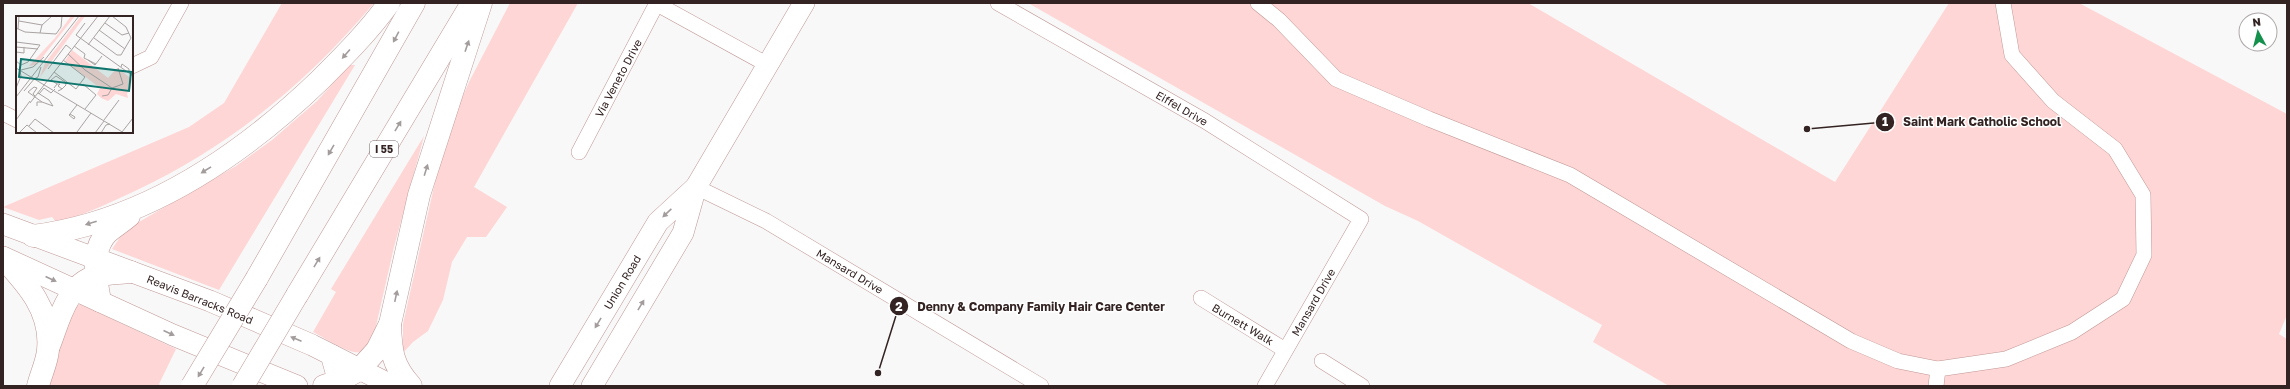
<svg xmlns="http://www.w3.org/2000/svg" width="2290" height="389" viewBox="0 0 2290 389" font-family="'Golos Text',sans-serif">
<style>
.green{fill:#fed6d5}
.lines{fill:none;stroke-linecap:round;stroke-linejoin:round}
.street-casing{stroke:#bf9795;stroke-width:16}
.secondary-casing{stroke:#bf9795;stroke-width:22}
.highway-casing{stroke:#bf9795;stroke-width:23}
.street{stroke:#fff;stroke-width:15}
.secondary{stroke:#fff;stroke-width:21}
.highway{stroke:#fff;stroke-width:22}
.highway-bridge-casing{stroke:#bf9795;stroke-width:23;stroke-linecap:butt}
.highway-bridge{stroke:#fff;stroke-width:22}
.oneway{fill:#a39c9c}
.labels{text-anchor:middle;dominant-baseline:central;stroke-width:3;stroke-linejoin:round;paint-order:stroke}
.shield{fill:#fff;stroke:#706564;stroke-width:1}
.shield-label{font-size:10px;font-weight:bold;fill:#332322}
.street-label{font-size:11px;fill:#332322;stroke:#fff}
.inset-road{fill:none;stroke:#a9a3a2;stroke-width:1}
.view{fill:#0f766e;fill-opacity:0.15;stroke:#0f766e;stroke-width:2}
.inset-edge{fill:none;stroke:#332322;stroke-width:2}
.leader{fill:none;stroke:#332322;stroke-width:1.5}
.callout-dot{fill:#332322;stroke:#fff;stroke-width:1.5}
.mark-label{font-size:12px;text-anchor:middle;font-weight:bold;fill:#fff}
.callout-label{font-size:12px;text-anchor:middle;font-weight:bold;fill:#332322;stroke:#fff;stroke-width:3;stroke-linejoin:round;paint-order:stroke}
</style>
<rect width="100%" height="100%" fill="#f8f8f8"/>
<g class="green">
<path d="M282,3h92c-68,81 -144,143 -239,188 -26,12 -52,25 -79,31l-4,-5 -13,3 -36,-13 186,-80 35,-24z"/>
<path d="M510,3h68l-104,184 33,20 -21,30h-19l-15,25 -9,38 -15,31 -15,11 -10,11v-29l35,-155 15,-50 16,-37z"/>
<path d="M1028,3h500l307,179 114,-179h130l208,111v201l-8,19 8,5v47h-618l-76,-44 9,-17 -184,-104 -33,-15z"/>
<path d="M350,65h5l-136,225 -107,-41 13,-19 111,-64 36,-26 45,-39z"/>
<path d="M424,136l-30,111 -20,88c-3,6 -7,14 -14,17 -10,3 -37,-15 -47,-20l23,-40 -5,-3z"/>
<path d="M80,304l96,45 -17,35 2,2h-113c5,-18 17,-73 32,-82z"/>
</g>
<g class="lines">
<g class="street-casing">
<g id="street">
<path d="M998,3l207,118 156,98 -96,167"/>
<path d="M1258,3l21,17 57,59 93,40 141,56 281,166 47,20 40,8 68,-10 66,-27 51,-33 21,-44 -1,-60 -28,-46 -62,-48 -41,-46 -9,-52"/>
<path d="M657,4l111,61"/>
<path d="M132,66l19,-9 30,-54"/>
<path d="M3,113l14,7"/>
<path d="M579,152l78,-149"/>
<path d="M696,187l70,34 275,165"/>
<path d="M1201,298l84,52"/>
<path d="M1322,361l40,25"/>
<path d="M1936,386l2,-17"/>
</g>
</g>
<g class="secondary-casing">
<g id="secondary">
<path d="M3,224l207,77 102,44 81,41"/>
<path d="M3,257l170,78 124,51"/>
<path d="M560,386l98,-164 38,-35"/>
<path d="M592,386l91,-153 13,-46 108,-184"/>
</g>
</g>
<g class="highway-casing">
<g id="highway">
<path d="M33,236c111,-14 208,-80 287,-156 24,-24 49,-49 69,-77"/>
<path d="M3,258c24,26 49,53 45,92 -1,12 -7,24 -10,36"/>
<path d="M257,278l157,-275"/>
<path d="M297,295l175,-292"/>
<path d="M100,301c-4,-22 -10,-50 7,-68 7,-6 15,-11 22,-17"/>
<path d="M390,324c1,27 2,41 21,62"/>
<path d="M49,346c10,-25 17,-61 47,-70 11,-3 24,-3 35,-4"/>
<path d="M332,356l7,25 -1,5"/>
<path d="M324,386l15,-5 20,-11 18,-20 13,-26 29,-129 62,-192"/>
</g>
</g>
<use href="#street" class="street"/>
<use href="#secondary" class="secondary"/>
<use href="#highway" class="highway"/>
<g class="highway-bridge-casing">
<g id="highway-bridge">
<path d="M192,386l65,-108"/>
<path d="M243,386l54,-91"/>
</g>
</g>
<use href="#highway-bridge" class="highway-bridge"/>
</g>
<defs><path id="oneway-solid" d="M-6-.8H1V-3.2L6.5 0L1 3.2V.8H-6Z"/></defs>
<g class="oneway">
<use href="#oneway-solid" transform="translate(396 37) rotate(118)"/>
<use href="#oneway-solid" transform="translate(467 46) rotate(-71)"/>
<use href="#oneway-solid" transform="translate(346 54) rotate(131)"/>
<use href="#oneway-solid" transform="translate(398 126) rotate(-59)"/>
<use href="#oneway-solid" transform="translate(331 150) rotate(120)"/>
<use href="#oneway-solid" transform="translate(206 170) rotate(148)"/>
<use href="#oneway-solid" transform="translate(426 170) rotate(-73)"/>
<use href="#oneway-solid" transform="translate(667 213) rotate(137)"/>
<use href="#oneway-solid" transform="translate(91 223) rotate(162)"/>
<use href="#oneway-solid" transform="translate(317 262) rotate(-59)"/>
<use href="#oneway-solid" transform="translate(51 279) rotate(25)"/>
<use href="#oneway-solid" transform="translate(396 296) rotate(-78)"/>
<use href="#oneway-solid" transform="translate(641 305) rotate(-59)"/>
<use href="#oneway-solid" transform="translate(598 323) rotate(121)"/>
<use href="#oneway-solid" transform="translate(169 333) rotate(24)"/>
<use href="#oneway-solid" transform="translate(296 339) rotate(-157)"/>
<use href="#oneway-solid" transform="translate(201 372) rotate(121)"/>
</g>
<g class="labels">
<rect class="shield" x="370" y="141" width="28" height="16" rx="3"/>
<g class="shield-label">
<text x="384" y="149">I 55</text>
</g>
<g class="street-label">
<text transform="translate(618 78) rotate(-62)">Via Veneto Drive</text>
<text transform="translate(1182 108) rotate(30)">Eiffel Drive</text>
<text transform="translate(850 271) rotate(31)">Mansard Drive</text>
<text transform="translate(622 282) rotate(-59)">Union Road</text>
<text transform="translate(200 299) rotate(22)">Reavis Barracks Road</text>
<text transform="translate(1313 302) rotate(-60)">Mansard Drive</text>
<text transform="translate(1243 324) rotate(31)">Burnett Walk</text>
</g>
</g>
<g transform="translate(16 16)">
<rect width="117" height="117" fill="#f8f8f8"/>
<path d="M55,0h4l-34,43 -6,6 -6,1 26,-28zM65,0h4l-45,61 5,-14zM56,34l36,28 9,-10 15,11 -2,12 -3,2 1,5 -12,-4 -8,7 -7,-3 -4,-4 3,-6 -35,-27z" fill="#fed6d5"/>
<path class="inset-road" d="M3,5l23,4M69,7l-9,12 57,41M89,7l17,12 7,-2M0,12l9,4 31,2 5,-7 1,-11M2,13l1,-13M83,14l26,19M24,17l2,-8 10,-9M78,22l23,17h4l10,-17 -5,-11 -14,-11M0,26l24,3 -12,17 -7,3 -5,-4M72,29l22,-29M58,30l11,8 -1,4 4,2M0,31l22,2M0,36l8,1v-6M52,38l17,16 27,18 11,-4 -5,-16M80,48l-8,-4 7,5 7,-9M105,51l1,-3 7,5v3M0,52l108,65M32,53l18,-24 5,4M5,54l12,-3 11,-10M38,56l22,17 9,-12 -22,-17M18,63l4,-2 3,-10M35,64l5,-4 9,6 1,3 -4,4M35,64l6,4 -3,4M41,68h3l-2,2 4,3 -4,2M67,68l13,11 -11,14M0,72l5,-12 -1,-5M8,75l11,-13M22,77l11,7 4,6 -11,-4M23,78l5,-6 7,5 4,-4M19,80l-2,-2 4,-6 -3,-1 -6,5 14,10h-5v4M86,80l6,-1 4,-7M0,81l63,-81M14,87l68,-87M54,98l5,3 -1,2 -5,-4 1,-1 3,-4 4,-5M0,104l14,-19M88,104l15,-20M13,110l6,-7 19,14M61,116l14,-19M106,116l11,-14M3,117l8,-8 10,8M79,117l9,-12M85,117l5,-8 4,-1"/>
<path class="view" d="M5,43l110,13 -2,19 -110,-14z"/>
<rect width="117" height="117" class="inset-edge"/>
</g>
<path class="leader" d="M1807 129L1885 122M878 373L899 306"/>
<g class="callout-dot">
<circle cx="1807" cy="129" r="4"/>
<circle cx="878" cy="373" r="4"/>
<circle cx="1885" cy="122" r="10"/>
<circle cx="899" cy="306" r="10"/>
</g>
<g class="mark-label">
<text x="1885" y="126">1</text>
<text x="899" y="311">2</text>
</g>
<g class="callout-label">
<text x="1982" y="126">Saint Mark Catholic School</text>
<text x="1041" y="311">Denny &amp; Company Family Hair Care Center</text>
</g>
<rect width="2290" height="389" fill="none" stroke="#332322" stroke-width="8"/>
<g transform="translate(2258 32) rotate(353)"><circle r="19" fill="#ffffff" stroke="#ada7a7"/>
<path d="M0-3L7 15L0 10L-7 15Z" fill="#14904d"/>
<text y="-6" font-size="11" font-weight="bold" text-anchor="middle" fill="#332322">N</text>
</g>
</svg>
